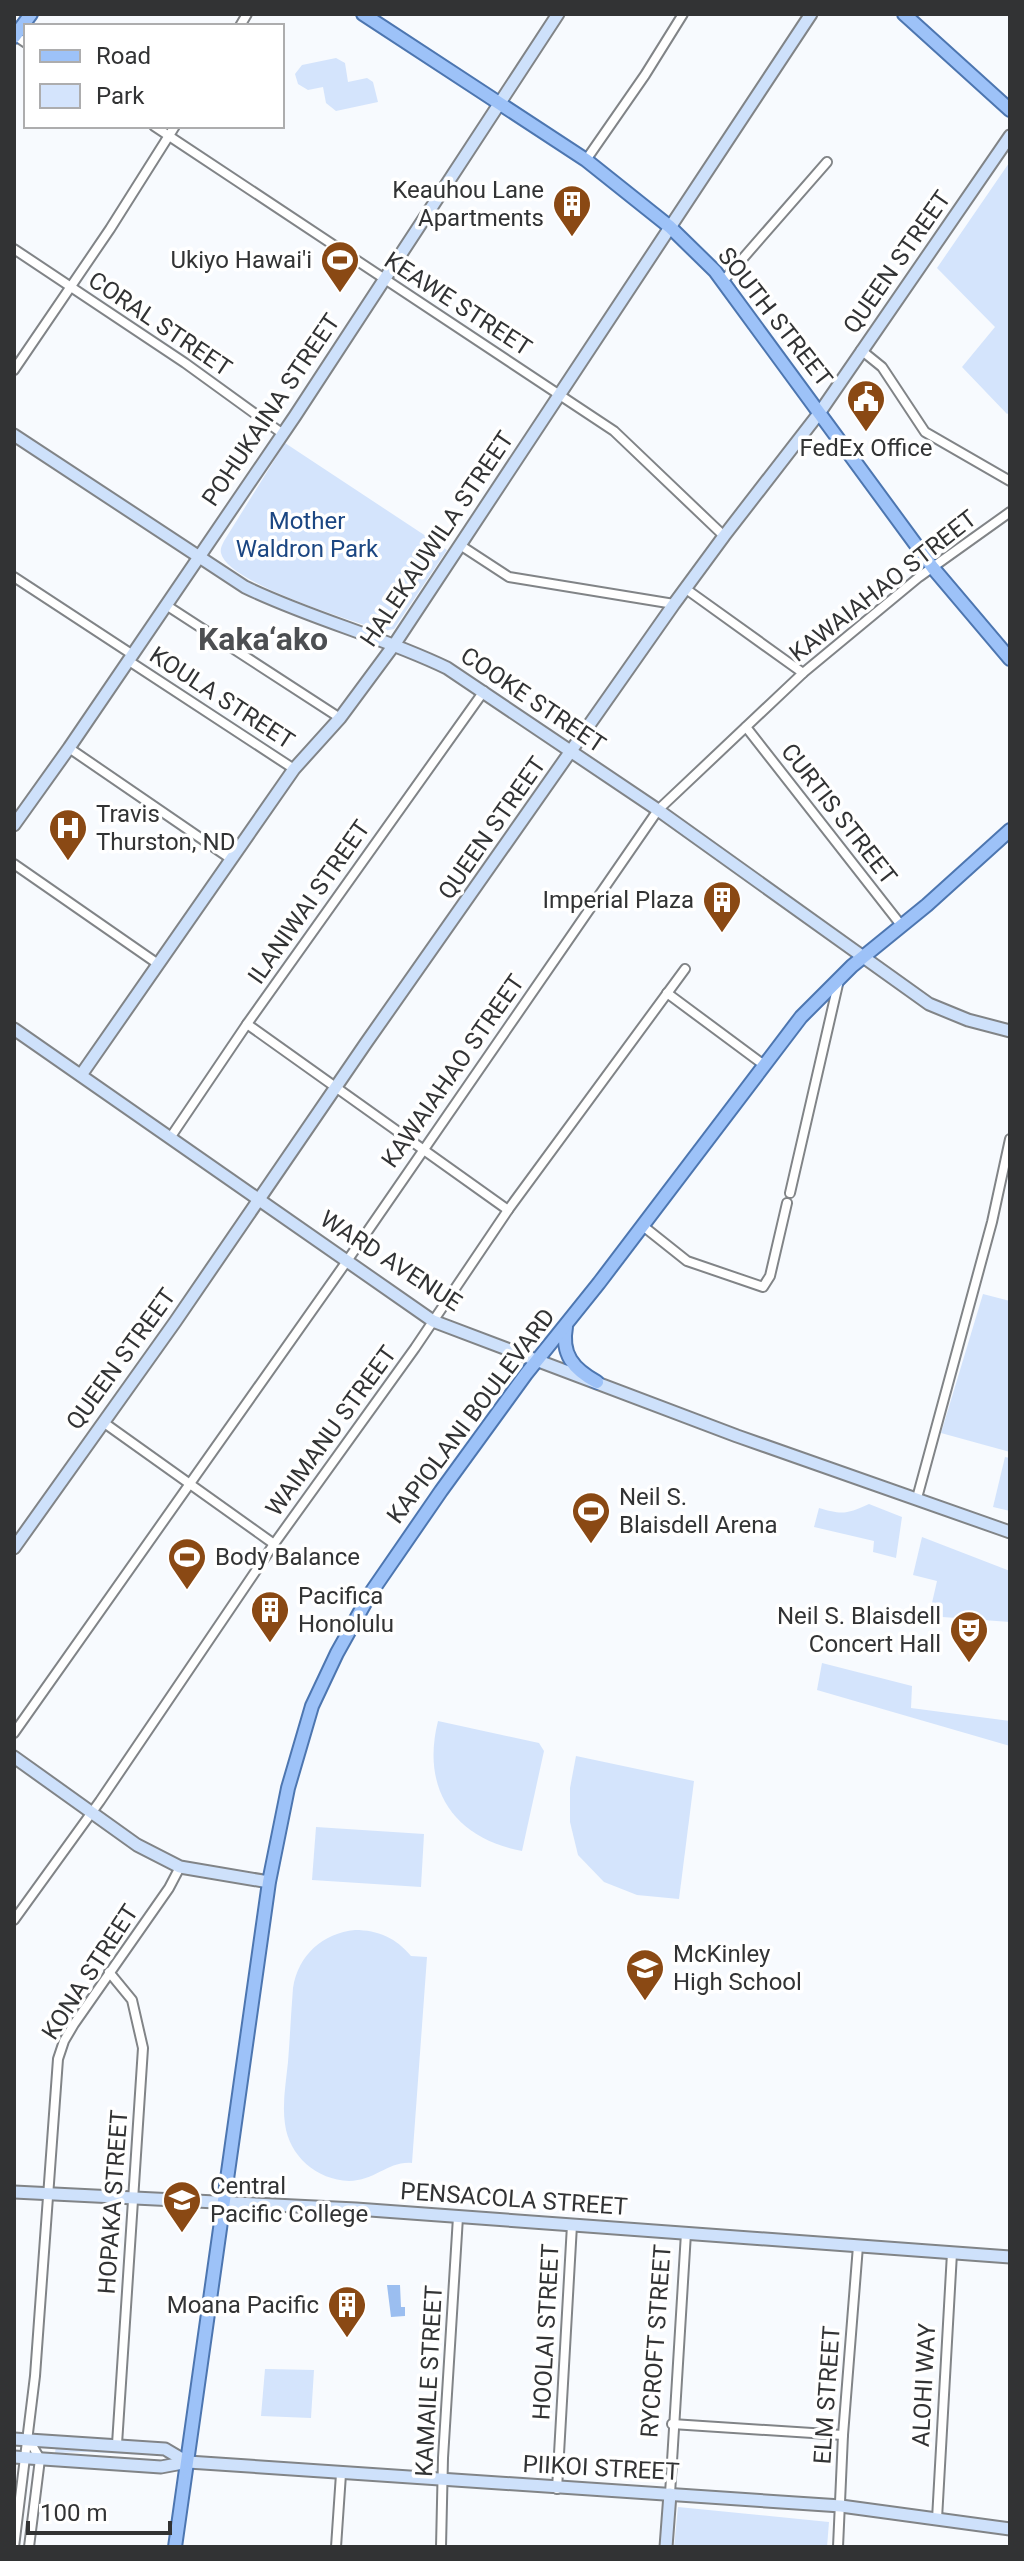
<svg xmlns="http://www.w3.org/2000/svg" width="1024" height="2561" viewBox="0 0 1024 2561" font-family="Roboto,sans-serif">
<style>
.green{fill:#d4e4fc}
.water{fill:#9bbef0}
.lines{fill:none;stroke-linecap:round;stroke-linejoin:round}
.street-casing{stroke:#818487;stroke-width:12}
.secondary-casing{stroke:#818487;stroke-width:15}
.primary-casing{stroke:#4d76b0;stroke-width:16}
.street{stroke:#fff;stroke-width:8}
.secondary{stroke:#cee1fb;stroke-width:11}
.primary{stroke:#9dc2f8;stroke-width:12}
.labels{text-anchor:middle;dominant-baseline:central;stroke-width:7;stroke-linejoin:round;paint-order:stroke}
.poi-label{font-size:24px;fill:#323334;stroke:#fff;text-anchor:start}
.street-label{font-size:24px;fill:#323334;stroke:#fff}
.park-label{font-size:24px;fill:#1b4682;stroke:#fff}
.district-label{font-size:32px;font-weight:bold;fill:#4d4f52;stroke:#fff}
</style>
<rect width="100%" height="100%" fill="#f7fafe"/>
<g class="green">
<path d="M336,58l9,5 3,19 19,-4 6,4 5,20 -42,9 -10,-8 -3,-16 -15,3 -10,-6 -3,-10 7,-9z"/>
<path d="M1009,163l1,249 -3,2 -45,-47 33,-40 -58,-59z"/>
<path d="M285,443l162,107 -53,79 -11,2c-29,-10 -156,-48 -162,-78 -1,-4 1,-8 3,-12z"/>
<path d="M983,1294l27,7v151l-69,-19z"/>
<path d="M1005,1457l5,1v53l-17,-4z"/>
<path d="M869,1504l33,13 -6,41 -23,-6 1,-11 -60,-14 5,-19c23,7 28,6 50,-4z"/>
<path d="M922,1537l88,34v51l-81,-6 8,-35 -24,-6z"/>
<path d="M822,1663l90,23 -1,22 99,13v25l-193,-56z"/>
<path d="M438,1721l101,22 5,8 -22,100c-69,-13 -101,-63 -84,-130z"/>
<path d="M576,1756l118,25 -15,118 -42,-4 -33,-13 -26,-27 -8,-33v-34z"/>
<path d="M316,1827l108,7 -3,53 -109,-7z"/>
<path d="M355,1930c23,0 41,8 56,26l16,1 -15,206c-24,-2 -37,18 -63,18 -32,-1 -60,-25 -64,-57 -3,-20 1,-42 3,-62 2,-25 3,-49 5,-74 5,-33 30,-55 62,-58z"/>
<path d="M265,2369l49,1 -3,48 -50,-2z"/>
<path d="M56,2445l109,8v3l-78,-4 -32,1z"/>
<path d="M678,2507l151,15 -2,25h-153z"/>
</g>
<path class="water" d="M387,2285h13l1,22h4v9l-14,1z"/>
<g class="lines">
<g class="street-casing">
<g id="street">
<path d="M240,26l7,-12"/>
<path d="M14,35l12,8"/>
<path d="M154,126l460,305 110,105"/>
<path d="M586,160l59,-85 38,-61"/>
<path d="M14,249l171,114 98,71"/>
<path d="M724,280l103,-118"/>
<path d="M861,350l21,17 43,65 85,49"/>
<path d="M14,370l96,-141 65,-103"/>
<path d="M460,545l49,32 165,27"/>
<path d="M14,577l119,78"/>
<path d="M686,589l117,84"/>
<path d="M166,605l174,113"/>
<path d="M129,661l165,108"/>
<path d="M746,727l155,198"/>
<path d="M69,748l162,111"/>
<path d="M14,864l144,100"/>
<path d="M667,993l97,72"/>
<path d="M247,1024l261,186"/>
<path d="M170,1138l77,-114 237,-333"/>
<path d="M790,1193l49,-213"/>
<path d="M643,1226l44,35 76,26 7,-11 17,-73"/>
<path d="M103,1422l171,122"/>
<path d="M917,1498l75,-276 18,-83"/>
<path d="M14,1733l333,-472 311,-451 145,-137 116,-96 91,-65"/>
<path d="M14,1920l86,-119 174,-257 141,-196 93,-138 177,-241"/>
<path d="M109,1972l23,28 11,48 -26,396"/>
<path d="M672,2424l171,11"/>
<path d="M29,2440l11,19 -11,88"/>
<path d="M557,2489l15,-264"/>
<path d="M670,2494l16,-261"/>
<path d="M937,2519l15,-266"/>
<path d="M14,2547l21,-171 23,-317 6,-18 10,-17 95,-136 11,-21"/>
<path d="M336,2547l5,-73"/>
<path d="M441,2547l2,-89 15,-241"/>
<path d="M838,2547l5,-112 15,-189"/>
</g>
</g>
<g class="secondary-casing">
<g id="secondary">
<path d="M14,435l231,152c66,32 136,49 202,81l211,142 271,194 39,16 42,11"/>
<path d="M14,825l55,-77 226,-332 263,-402"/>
<path d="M14,1029l419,292 304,115 273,96"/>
<path d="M81,1075l213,-306 46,-51 54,-73 417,-631"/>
<path d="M14,1548l161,-226 191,-279 308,-439 50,-68 96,-124 190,-276"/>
<path d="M14,1757l123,88 43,22 89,15"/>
<path d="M14,2192l342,17 654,48"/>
<path d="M14,2439l151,10 22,13"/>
<path d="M14,2457l147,10 27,-5 653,44 169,23"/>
<path d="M666,2547l4,-53"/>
</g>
</g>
<g class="primary-casing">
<g id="primary">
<path d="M363,14l223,146 84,67 45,44 218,297 77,91"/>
<path d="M904,14l106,96"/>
<path d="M14,37l17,-23"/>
<path d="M566,1327c-5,27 7,42 31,55"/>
<path d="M175,2547l94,-665 19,-94 24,-82 25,-53 33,-59 71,-103 85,-117 73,-91 202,-266 51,-51 75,-61 83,-75"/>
</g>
</g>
<use href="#street" class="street"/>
<use href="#secondary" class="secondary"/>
<use href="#primary" class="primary"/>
</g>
<defs>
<g id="building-pin" transform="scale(2)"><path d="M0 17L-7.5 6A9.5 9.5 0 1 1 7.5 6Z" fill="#8a4914" stroke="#fff"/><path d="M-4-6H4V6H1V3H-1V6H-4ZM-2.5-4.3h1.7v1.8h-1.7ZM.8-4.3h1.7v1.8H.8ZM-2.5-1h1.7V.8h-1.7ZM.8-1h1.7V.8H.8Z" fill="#fff"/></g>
<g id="stadium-pin" transform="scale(2)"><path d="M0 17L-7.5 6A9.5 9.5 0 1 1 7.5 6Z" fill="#8a4914" stroke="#fff"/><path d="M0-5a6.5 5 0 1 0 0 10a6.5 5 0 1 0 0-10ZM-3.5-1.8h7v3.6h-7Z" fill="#fff"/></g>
<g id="civic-pin" transform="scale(2)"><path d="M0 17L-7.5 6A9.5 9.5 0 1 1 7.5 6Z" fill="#8a4914" stroke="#fff"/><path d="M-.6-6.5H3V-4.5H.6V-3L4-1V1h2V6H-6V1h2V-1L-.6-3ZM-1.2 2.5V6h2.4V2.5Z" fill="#fff"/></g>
<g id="hospital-pin" transform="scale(2)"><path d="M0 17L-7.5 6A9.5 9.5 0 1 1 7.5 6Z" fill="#8a4914" stroke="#fff"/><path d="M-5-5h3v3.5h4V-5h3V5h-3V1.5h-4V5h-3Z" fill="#fff"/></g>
<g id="theatre-pin" transform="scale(2)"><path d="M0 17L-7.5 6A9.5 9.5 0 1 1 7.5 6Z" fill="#8a4914" stroke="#fff"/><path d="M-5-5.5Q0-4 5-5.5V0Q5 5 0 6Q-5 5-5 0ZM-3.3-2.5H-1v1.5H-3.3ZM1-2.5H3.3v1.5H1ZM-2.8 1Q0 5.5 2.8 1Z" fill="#fff"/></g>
<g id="school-pin" transform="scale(2)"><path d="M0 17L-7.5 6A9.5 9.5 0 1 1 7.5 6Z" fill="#8a4914" stroke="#fff"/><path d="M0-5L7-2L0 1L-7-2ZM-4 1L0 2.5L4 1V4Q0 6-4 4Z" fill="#fff"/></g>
<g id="university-pin" transform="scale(2)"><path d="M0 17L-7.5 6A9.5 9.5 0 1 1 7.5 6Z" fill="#8a4914" stroke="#fff"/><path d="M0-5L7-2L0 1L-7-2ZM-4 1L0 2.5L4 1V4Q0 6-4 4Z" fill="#fff"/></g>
</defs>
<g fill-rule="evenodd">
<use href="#building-pin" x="572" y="204"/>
<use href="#stadium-pin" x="340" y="260"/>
<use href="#civic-pin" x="866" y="399"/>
<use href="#hospital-pin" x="68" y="828"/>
<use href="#building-pin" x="722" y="900"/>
<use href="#stadium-pin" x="591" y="1511"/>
<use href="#stadium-pin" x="187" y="1557"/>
<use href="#building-pin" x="270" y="1610"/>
<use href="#theatre-pin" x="969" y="1630"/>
<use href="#school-pin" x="645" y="1968"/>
<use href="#university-pin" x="182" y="2200"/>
<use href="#building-pin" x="347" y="2305"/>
</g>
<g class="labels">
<g class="poi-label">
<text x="544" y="190" text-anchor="end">Keauhou Lane<tspan x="544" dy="28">Apartments</tspan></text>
<text x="312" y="260" text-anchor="end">Ukiyo Hawai'i</text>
<text x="866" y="448" text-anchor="middle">FedEx Office</text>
<text x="96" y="814">Travis<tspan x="96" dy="28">Thurston, ND</tspan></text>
<text x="694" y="900" text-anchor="end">Imperial Plaza</text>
<text x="619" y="1497">Neil S.<tspan x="619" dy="28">Blaisdell Arena</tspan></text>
<text x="215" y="1557">Body Balance</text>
<text x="298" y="1596">Pacifica<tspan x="298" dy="28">Honolulu</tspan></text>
<text x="941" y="1616" text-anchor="end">Neil S. Blaisdell<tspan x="941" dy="28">Concert Hall</tspan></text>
<text x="673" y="1954">McKinley<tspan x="673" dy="28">High School</tspan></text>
<text x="210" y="2186">Central<tspan x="210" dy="28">Pacific College</tspan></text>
<text x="319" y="2305" text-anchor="end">Moana Pacific</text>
</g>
<g class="street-label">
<text transform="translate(897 262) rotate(-55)">QUEEN STREET</text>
<text transform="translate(458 304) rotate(33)">KEAWE STREET</text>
<text transform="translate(775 317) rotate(52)">SOUTH STREET</text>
<text transform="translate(160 324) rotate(34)">CORAL STREET</text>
<text transform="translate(271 410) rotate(-56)">POHUKAINA STREET</text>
<text transform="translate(437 539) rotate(-56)">HALEKAUWILA STREET</text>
<text transform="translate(883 586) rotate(-38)">KAWAIAHAO STREET</text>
<text transform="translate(222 698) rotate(33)">KOULA STREET</text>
<text transform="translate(533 700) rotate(34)">COOKE STREET</text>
<text transform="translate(839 814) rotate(52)">CURTIS STREET</text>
<text transform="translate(492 828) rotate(-55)">QUEEN STREET</text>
<text transform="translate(309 902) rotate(-55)">ILANIWAI STREET</text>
<text transform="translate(453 1071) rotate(-55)">KAWAIAHAO STREET</text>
<text transform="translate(391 1261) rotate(33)">WARD AVENUE</text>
<text transform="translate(121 1359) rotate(-54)">QUEEN STREET</text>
<text transform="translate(471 1416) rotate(-53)">KAPIOLANI BOULEVARD</text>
<text transform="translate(331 1431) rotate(-54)">WAIMANU STREET</text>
<text transform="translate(90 1972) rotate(-57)">KONA STREET</text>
<text transform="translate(514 2199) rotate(4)">PENSACOLA STREET</text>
<text transform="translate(113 2202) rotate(-86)">HOPAKA STREET</text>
<text transform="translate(546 2332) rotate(-87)">HOOLAI STREET</text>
<text transform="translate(656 2341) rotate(-86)">RYCROFT STREET</text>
<text transform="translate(429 2381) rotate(-87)">KAMAILE STREET</text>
<text transform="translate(924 2385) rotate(-87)">ALOHI WAY</text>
<text transform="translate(827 2395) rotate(-86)">ELM STREET</text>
<text transform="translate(601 2468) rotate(3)">PIIKOI STREET</text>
</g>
<g class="park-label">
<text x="307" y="521">Mother<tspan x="307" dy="28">Waldron Park</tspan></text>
</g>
<g class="district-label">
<text x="263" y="639">Kaka‘ako</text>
</g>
</g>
<rect width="1024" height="2561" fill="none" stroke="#323334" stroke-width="32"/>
<rect x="24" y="24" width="260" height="104" fill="#ffffff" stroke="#adadae" stroke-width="2"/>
<rect x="40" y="50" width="40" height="12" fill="#9dc2f8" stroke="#adadae" stroke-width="2"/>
<text x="96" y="64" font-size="24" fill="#323334">Road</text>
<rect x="40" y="84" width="40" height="24" fill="#d4e4fc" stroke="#adadae" stroke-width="2"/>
<text x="96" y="104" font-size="24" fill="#323334">Park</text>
<path d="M28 2521v12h142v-12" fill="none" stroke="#323334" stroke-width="4"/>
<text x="40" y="2521" font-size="24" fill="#323334" stroke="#ffffff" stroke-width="6" paint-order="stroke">100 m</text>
</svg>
